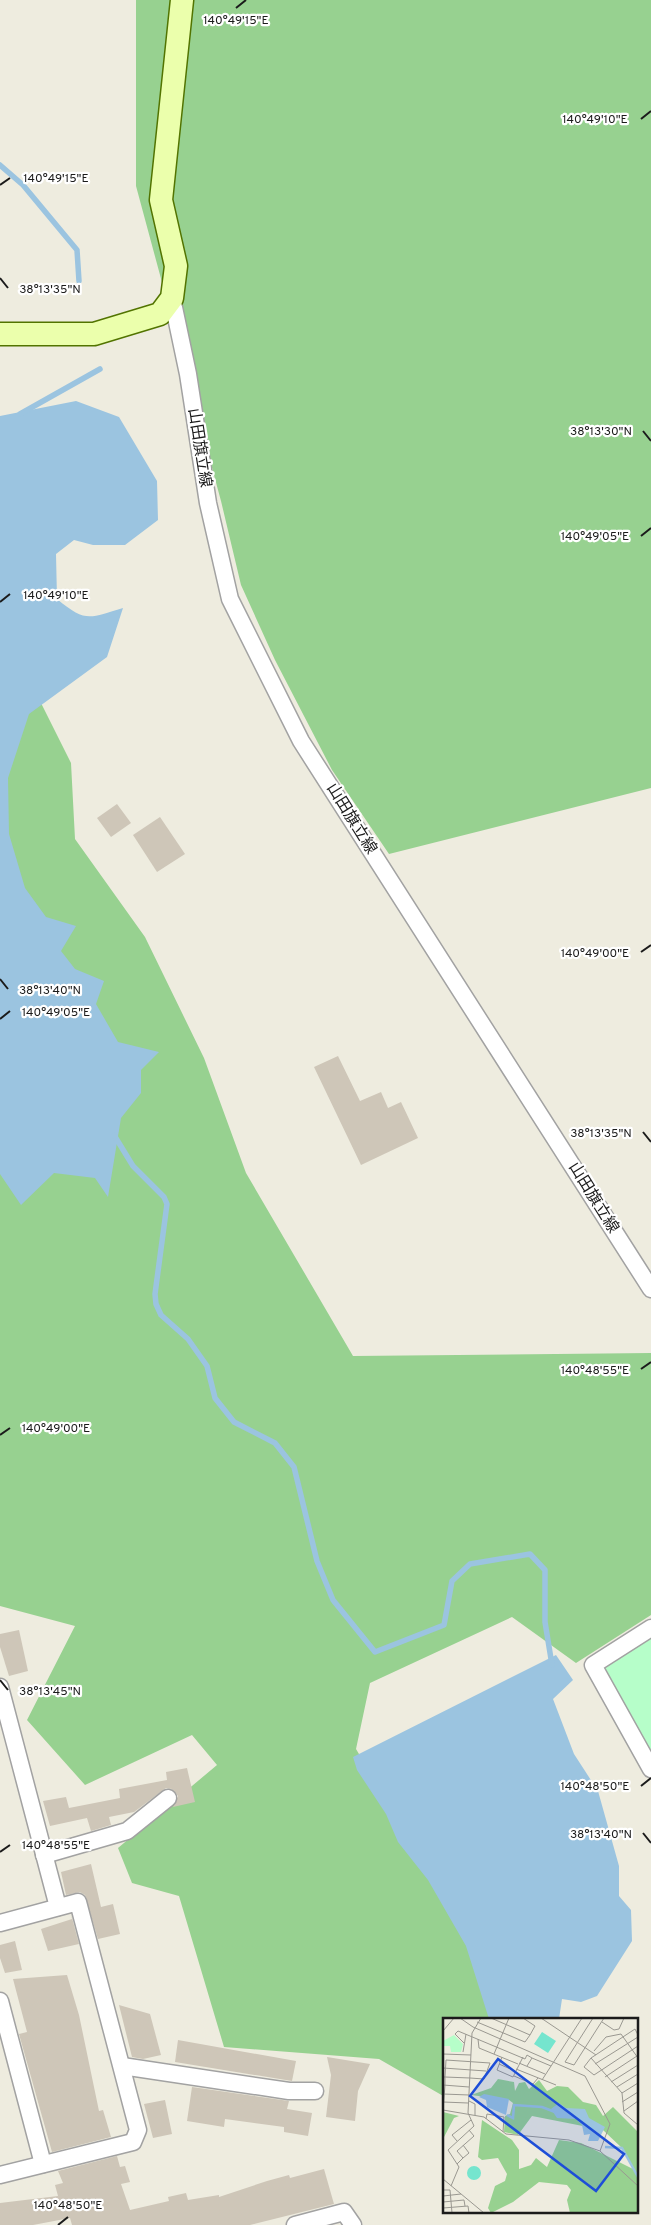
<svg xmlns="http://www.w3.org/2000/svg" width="651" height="2225" viewBox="0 0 651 2225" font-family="Overpass,'Noto Sans JP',sans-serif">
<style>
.forest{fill:#97d190}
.park{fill:#b6fec9}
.water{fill:#9bc4e0}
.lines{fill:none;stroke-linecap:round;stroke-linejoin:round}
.stream{stroke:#9bc4e0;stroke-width:5.5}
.building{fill:#cec6b8}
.street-casing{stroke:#a2a2a2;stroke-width:19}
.secondary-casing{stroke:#527400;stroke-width:25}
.street{stroke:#fff;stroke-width:16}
.secondary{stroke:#ebffac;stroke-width:22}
.ticks{fill:none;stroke:#1b1b1b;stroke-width:2}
.labels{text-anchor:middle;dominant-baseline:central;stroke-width:4.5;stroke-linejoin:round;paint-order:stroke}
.street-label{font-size:16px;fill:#1b1b1b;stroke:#fff}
.inset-river{fill:none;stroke:#9bc4e0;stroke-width:2.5}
.inset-road{fill:none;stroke:#9a9891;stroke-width:1}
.view{fill:#1d4ed8;fill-opacity:0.15;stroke:#1d4ed8;stroke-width:2.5}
.inset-edge{fill:none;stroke:#1b1b1b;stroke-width:2.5}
.ticks-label{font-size:12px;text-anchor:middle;fill:#1b1b1b;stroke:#fff;stroke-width:4.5;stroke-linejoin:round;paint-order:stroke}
</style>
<rect width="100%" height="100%" fill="#eeecdf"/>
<g class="forest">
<path d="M136,0h515v788l-262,66 -57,-84 -57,-110 -34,-75 -20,-84 -85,-315z"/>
<path d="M0,621l71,142 4,76 70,98 59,121 42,115 107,183 298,-3v262l-75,48 -64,-46 -142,66 -14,66 161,270h-72v78l-66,-38 -155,-12 -45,-151 -47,-13 -14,-35 99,-83 -25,-30 -107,50 -58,-65 48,-94 -75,-20z"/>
</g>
<path class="park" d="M651,1634v129l-56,-96z"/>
<g class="water">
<path d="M76,401l43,16 38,64 1,39 -33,25h-32l-19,-5 -18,14 1,45c29,24 32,19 66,9l-16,49 -78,57 -21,64 1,56 16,54 21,29 30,9 -15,25 14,18 29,12 -8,23 22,38 41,10 -18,18v23l-20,25 -13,79 -13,-19 -41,-5 -33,32 -21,-31v-758z"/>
<path d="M556,1655l17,25 -20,19 21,55 24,37 21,75v30l12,14 1,31 -35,55 -16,6 -19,-3 -3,20h-70l-23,-73 -38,-66 -30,-38 -12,-28 -29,-44 -4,-13z"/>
</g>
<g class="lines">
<g class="stream">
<path d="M0,165l23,20 54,65 2,31"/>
<path d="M20,414l80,-45"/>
<path d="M114,1135l19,31 31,31 3,7 -12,90 1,10 5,11 27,24 19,27 8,32 19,24 41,21 19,24 23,94 16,39 42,52 69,-27 8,-44 18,-17 60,-10 15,16v52l7,43"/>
</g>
</g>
<g class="building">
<path d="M117,804l14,19 -20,14 -14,-19z"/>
<path d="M160,817l25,37 -28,18 -24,-37z"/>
<path d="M338,1056l22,45 21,-9 7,16 13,-6 17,36 -57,27 -47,-98z"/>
<path d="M19,1630l9,41 -19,5 -9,-29v-13z"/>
<path d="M187,1768l8,34 -22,5 5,-11 -6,-7 -6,-1 -32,24 -25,5 2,8 -20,6 -4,-13 -37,8 -7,-25 23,-4 3,11 51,-10 -1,-9 48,-9 -1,-8z"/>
<path d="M91,1864l10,43 12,-3 7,30 -22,5 -13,-44 -5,-3 -14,3 -5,-23z"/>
<path d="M71,1914l8,30 -31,7 -7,-22 31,-10z"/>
<path d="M15,1941l7,29 -17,3 -5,-15v-13z"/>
<path d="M67,1975l12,40 20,96 4,-1 8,27 -59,15 -33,-118 8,-2 -14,-53z"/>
<path d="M119,2005l31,9 11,41 -18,4 -11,-2z"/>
<path d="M178,2040l118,21 -4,20 -117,-19z"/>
<path d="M327,2057l43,7 -12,27 -3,30 -29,-4 5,-42z"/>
<path d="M192,2087l97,14 -2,8 25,4 -4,23 -24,-4v-5l-59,-8 -1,8 -37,-6z"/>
<path d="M165,2100l7,34 -19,4 -9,-34z"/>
<path d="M117,2156l3,11 5,-1 5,16 -9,2 9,26 39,-9 -1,-4 18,-4 2,7 31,-5v2l48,-16 22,-6 1,3 34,-9 10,35 -84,21h-178l-2,-7 -37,7h-33v-22l58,-7 -3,-11 8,-2 -5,-12z"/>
</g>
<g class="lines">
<g class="street-casing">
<g id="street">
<path d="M172,298l16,76 20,129 22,96 71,142 350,548"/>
<path d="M651,1628l-58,37 58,104"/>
<path d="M0,1687l58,220"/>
<path d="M44,1855l83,-24 41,-33"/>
<path d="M0,1923l78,-21 60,228 -5,12 -133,33"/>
<path d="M0,2001l43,163"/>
<path d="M122,2066l167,25h26"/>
<path d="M295,2225l49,-13 9,13"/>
</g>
</g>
<g class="secondary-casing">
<path id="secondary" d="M0,334h94l66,-20 12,-16 4,-32 -15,-66 21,-200"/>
</g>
<use href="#street" class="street"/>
<use href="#secondary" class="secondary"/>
</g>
<path class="ticks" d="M236,8l10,-8M641,119l10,-8M0,185l10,-7M0,278l8,10M643,431l8,10M641,536l10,-8M0,602l10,-8M641,952l10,-7M0,979l8,10M0,1019l10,-8M643,1132l8,10M641,1369l10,-7M0,1435l10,-7M0,1680l8,10M641,1786l10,-8M643,1833l8,10M0,1852l10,-7M58,2225l10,-8"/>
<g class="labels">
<g class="street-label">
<text transform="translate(199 448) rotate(81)">山田旗立線</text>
<text transform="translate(351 819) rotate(58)">山田旗立線</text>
<text transform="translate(593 1198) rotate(58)">山田旗立線</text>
</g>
</g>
<g transform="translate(443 2018)">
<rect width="195" height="195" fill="#eeecdf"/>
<path d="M55,61l16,3 1,9 4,-8 6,-1 4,7 10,-9 8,11 10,-5 11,1 15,15 13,3 7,11 10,-9 25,25v81h-68l-3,-13 4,-10 -4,-5 -28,-3 -26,20 -22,11 -3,-5 7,-22 10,-5 2,-7 -9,-16 -16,2 -4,-3 4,-37 30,20 7,10v19l12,-4 5,-7 11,9 12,-27 22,3 52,26 -10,-20 -20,-19 -71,-14 -14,19 -14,-3 1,-16 5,-2 3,-11 -4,-3 -38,-5 20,-7zM0,94l16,4 -5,2 -11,21z" fill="#97d190"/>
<path d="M11,17l9,9 -2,8h-10l-1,-6h-7v-5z" fill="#b6fec9"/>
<path d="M99,14l14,9 -8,12 -14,-9zM24 155a7 7 0 1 1 14 0a7 7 0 1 1-14 0Z" fill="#75e5ce"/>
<path d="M41,76l25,5 -3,16 -19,-8 -1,-7 -7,-3zM116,85l7,5 19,1 4,9 16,9 -7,14h-10l2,-7 -6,1 -2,-10 -6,-6 -19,-1 -6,-9z" fill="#9bc4e0"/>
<path class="inset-river" d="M64,97l6,3 1,-13 28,2 13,5M162,129l17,1 16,29"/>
<path class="inset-road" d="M17,0l13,9 112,49 25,48 -10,27 38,35M80,0l12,8 -5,9M98,0l55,37M150,0l-28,44 9,3 30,-47M34,4l48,20 5,-7 -39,-17M159,4l12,8 5,-1 5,-11M0,13l11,-13M195,17l-3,-6 -44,29 31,35 2,20 14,12M35,21l1,9 39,16M21,25l-9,-9 3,-3 67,28 2,-4 5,3M151,33l12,-14 15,-3 17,24M20,34l3,-18M0,36l28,1M51,36l15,-36M59,39l-5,13 16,7 10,-20M148,40l-7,9 10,8 44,-29M76,45l26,11M56,46l16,7M152,46l43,-27M84,48l5,-8 19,8M0,50l43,3M73,51l40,16M71,58l19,8 5,-6M0,59h2l25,1 14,1 6,-16 -44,-3 -1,17v8l-2,25M162,59l32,-21M99,62l40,-62M168,64l27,-17M0,67l26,2M174,69l21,-13M179,75l16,-10M0,76l26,1M26,83l6,3v11M0,84l25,1M179,84l16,-10M0,92l41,7 22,17 63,6 31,11M181,93l14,-10M43,101l1,-5 17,3 -1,15M14,123l-5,-6 19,-15M20,127l6,8 -6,5M14,146l6,-6 -6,-7 17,-15 -5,-6M0,161l41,34M8,168l8,-19 -11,-17 26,-24 -6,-13 4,-80 9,-15M0,172h7l2,23M0,178l18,-2M0,184l21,-2 1,6M0,190l25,-2 1,7"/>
<path class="view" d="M55,41l126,95 -28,37 -126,-95z"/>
<rect width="195" height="195" class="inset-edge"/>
</g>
<g class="ticks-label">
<text x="236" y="24">140°49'15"E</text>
<text x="595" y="123">140°49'10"E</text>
<text x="56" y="182">140°49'15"E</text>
<text x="50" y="293">38°13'35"N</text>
<text x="601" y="435">38°13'30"N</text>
<text x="595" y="540">140°49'05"E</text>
<text x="56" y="599">140°49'10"E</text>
<text x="595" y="957">140°49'00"E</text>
<text x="50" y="994">38°13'40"N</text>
<text x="56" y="1016">140°49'05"E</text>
<text x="601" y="1137">38°13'35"N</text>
<text x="595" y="1374">140°48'55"E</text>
<text x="56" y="1432">140°49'00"E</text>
<text x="50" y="1695">38°13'45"N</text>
<text x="595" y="1790">140°48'50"E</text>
<text x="601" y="1838">38°13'40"N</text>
<text x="56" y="1849">140°48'55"E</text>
<text x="68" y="2209">140°48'50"E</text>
</g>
</svg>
